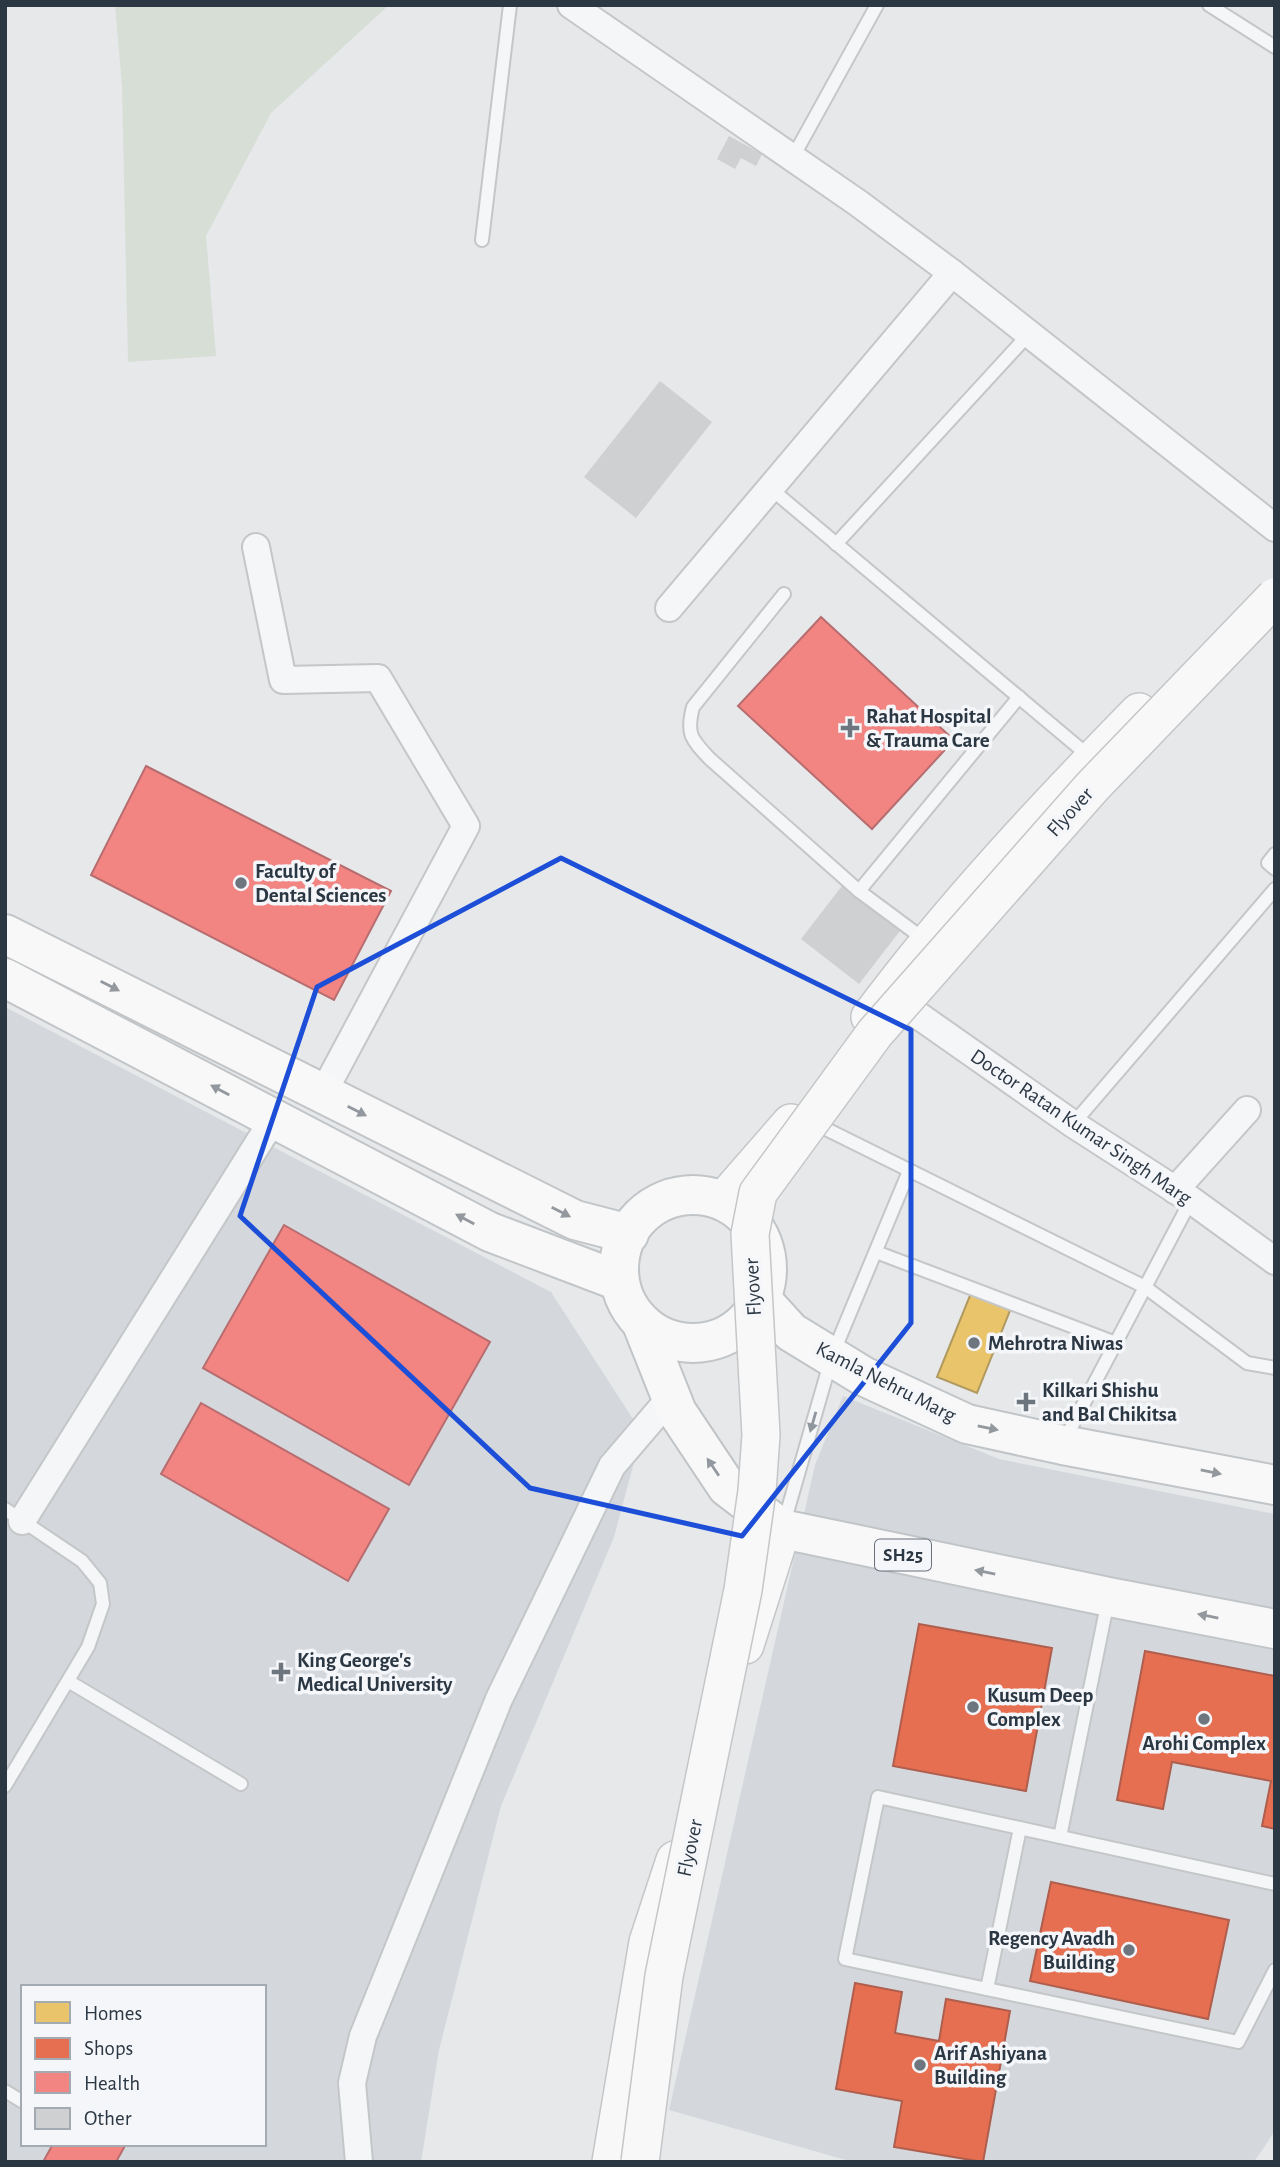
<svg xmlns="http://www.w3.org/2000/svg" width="1280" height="2167" viewBox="0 0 1280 2167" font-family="'Alegreya Sans',sans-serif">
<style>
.built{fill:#d4d8dd;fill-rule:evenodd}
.green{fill:#d7ded6}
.homes{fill:#e9c46a;stroke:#b09a5f;stroke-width:2}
.shops{fill:#e76f51;stroke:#af5e4d;stroke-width:2}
.health{fill:#f28482;stroke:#b76d6f;stroke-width:2}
.building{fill:#ced0d2}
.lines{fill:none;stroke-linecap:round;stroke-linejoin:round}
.lane-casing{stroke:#c4c6c8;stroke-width:16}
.street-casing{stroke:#c4c6c8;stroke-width:30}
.secondary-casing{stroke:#c4c6c8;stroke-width:40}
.primary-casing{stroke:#c2c5c8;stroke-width:42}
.lane{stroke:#f5f6f7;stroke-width:12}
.street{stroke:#f5f6f7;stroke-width:26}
.secondary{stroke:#f8f8f8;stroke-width:37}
.primary{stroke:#f8f8f8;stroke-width:38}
.secondary-bridge-casing{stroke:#c4c6c8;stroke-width:40;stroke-linecap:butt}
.secondary-bridge{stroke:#f8f8f8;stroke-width:37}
.oneway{fill:#92989e}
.oneway2{fill:#90969e}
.marked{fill:none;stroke:#1d4ed8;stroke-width:5;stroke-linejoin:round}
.poi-dot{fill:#6d757e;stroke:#f4f6f9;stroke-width:2.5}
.labels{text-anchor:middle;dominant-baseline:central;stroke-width:7;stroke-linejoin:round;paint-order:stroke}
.shield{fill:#f4f6f9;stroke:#68707a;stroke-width:2}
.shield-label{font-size:19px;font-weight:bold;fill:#2c3744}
.poi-label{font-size:21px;font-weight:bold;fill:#2c3744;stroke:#f4f6f9;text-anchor:start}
.street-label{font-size:21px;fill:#2c3744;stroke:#f4f6f9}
</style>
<rect width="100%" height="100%" fill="#e6e8ea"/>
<g class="built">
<path d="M5,1007l546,285 91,141 -28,104 -113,269 -62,244 -18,112h-416zM23,1987h241v157h-241z"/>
<path d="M843,1396l156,63 276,55v617l-21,31h-401l-184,-52 146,-645z"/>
</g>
<path class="green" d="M115,5h274l-118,108 -65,123 10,120 -88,6 -6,-276z"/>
<path class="homes" d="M971,1293l40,15 -34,85 -40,-16z"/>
<g class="shops">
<path d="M919,1624l133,24 -26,143 -133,-25z"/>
<path d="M1145,1651l130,25v153l-13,-3 9,-45 -99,-19 -9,47 -46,-9z"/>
<path d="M1051,1882l178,38 -21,99 -178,-38z"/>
<path d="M855,1983l47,9 -7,41 44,8 7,-42 64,12 -27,151 -89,-15 8,-46 -66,-12z"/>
</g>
<g class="health">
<path d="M821,617l133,123 -82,89 -134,-123z"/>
<path d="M146,766l245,125 -57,109 -243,-125z"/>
<path d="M284,1225l206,117 -81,143 -206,-117z"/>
<path d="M201,1403l188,106 -41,72 -187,-107z"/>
<path d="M53,2144h73l-10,18h-73z"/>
</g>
<g class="building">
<path d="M729,136l33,18 -6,12 -15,-8 -6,11 -18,-10z"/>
<path d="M660,381l52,41 -76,96 -52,-41z"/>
<path d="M845,882l58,45 -44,57 -58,-45z"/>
</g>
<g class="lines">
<g class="lane-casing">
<g id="lane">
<path d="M1209,5l66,42"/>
<path d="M793,157l84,-152"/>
<path d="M482,240l28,-235"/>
<path d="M770,488l320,269"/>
<path d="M836,544l193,-210"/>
<path d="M784,594l-91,113c-7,27 -2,32 17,52l149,132 160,-194"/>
<path d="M1275,854l-7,9 7,6"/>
<path d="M859,891l66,49"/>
<path d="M1073,1124l202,-235"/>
<path d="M824,1128l321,159 102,76 28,5"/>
<path d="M876,1252l240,91"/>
<path d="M1064,1441l127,-241"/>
<path d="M5,1509l77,52 18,22 3,21 -15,43 -83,139"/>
<path d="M784,1523l48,-167 77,-185"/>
<path d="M68,1681l173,103"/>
<path d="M1060,1837l48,-237"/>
<path d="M1275,1884l-397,-87 -33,162 393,83 37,-72"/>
<path d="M987,1989l33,-161"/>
<path d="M5,2091l18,11"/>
</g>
</g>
<g class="street-casing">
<g id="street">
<path d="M571,5l287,198 94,70 323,255"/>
<path d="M256,547l27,133 95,-2 88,148 -143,267"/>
<path d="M669,608l283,-335"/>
<path d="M887,997l25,14 161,113 118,76 84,61"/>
<path d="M1175,1190l72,-80"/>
<path d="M22,1521l252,-403"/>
<path d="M359,2162l-7,-79 11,-47 136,-337 113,-233 59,-69"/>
</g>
</g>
<g class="secondary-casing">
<g id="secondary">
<path d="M870,1017c81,-109 174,-208 269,-305"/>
<path d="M723,1201l68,-78"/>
<path d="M745,1645l37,-116"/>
<path d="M611,2162l37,-220 27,-82"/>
</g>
</g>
<g class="primary-casing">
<g id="primary">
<path d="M5,934l570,286 54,14"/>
<path d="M5,978l485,254 129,49"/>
<circle cx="693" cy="1269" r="74"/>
<path d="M761,1299l30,33 72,44 104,48 96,21 212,40"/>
<path d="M642,1324l35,88 50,75 55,42 327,68 166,32"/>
</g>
</g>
<use href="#lane" class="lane"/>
<use href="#street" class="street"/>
<use href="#secondary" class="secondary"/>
<use href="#primary" class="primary"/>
<g class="secondary-bridge-casing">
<path id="secondary-bridge" d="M640,2162l24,-186 79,-386 14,-99 4,-56 -11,-201 8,-41 117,-160 217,-246 183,-190"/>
</g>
<use href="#secondary-bridge" class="secondary-bridge"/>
</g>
<defs><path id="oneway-solid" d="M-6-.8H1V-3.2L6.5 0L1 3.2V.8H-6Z" transform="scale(1.75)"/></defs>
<g class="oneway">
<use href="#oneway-solid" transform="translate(110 986) rotate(27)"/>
<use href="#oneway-solid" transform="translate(220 1090) rotate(-152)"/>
<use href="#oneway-solid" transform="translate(357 1111) rotate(27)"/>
<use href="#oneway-solid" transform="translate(561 1212) rotate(27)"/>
<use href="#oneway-solid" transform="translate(465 1219) rotate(-152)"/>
<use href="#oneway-solid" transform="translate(988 1428) rotate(12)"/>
<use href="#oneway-solid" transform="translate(713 1467) rotate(-124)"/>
<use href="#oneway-solid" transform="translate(1211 1472) rotate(11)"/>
<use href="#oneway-solid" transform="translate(985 1572) rotate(-168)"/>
<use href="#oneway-solid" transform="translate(1208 1616) rotate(-169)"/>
</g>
<use class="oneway2" href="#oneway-solid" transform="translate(813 1422) rotate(106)"/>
<path class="marked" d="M561,858l350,172v293l-169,213 -212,-48 -290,-272 77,-229z"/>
<g class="poi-dot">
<path d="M846.5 717.5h7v7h7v7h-7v7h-7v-7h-7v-7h7z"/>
<circle cx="241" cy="883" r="7"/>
<circle cx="974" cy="1343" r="7"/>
<path d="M1022.5 1391.5h7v7h7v7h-7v7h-7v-7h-7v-7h7z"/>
<path d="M277.5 1661.5h7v7h7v7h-7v7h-7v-7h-7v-7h7z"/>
<circle cx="973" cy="1707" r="7"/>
<circle cx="1204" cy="1719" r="7"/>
<circle cx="1129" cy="1950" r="7"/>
<circle cx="920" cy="2065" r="7"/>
</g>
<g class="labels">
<rect class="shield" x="875" y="1539.5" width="56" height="31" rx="5"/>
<g class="shield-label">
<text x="903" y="1555">SH25</text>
</g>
<g class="poi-label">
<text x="866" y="716">Rahat Hospital<tspan x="866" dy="24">&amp; Trauma Care</tspan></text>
<text x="255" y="871">Faculty of<tspan x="255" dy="24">Dental Sciences</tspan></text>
<text x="988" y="1343">Mehrotra Niwas</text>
<text x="1042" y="1390">Kilkari Shishu<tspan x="1042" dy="24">and Bal Chikitsa</tspan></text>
<text x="297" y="1660">King George's<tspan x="297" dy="24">Medical University</tspan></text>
<text x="987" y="1695">Kusum Deep<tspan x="987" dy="24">Complex</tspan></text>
<text x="1204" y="1743" text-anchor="middle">Arohi Complex</text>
<text x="1115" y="1938" text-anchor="end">Regency Avadh<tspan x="1115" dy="24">Building</tspan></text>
<text x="934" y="2053">Arif Ashiyana<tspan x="934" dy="24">Building</tspan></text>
</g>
<g class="street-label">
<text transform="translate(1070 812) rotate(-48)">Flyover</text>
<text transform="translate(1081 1127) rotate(34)">Doctor Ratan Kumar Singh Marg</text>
<text transform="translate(753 1287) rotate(-93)">Flyover</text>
<text transform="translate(886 1382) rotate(27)">Kamla Nehru Marg</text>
<text transform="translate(690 1848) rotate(-78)">Flyover</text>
</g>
</g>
<rect width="1280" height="2167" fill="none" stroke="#2c3744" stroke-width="14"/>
<rect x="21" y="1985" width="245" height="161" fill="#f4f6f9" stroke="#a4aab1" stroke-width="2"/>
<rect x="35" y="2002" width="35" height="21" fill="#e9c46a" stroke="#a4aab1" stroke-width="2"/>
<text x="84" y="2020" font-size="21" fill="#2c3744">Homes</text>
<rect x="35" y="2038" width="35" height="21" fill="#e76f51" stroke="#a4aab1" stroke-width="2"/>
<text x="84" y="2055" font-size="21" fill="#2c3744">Shops</text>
<rect x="35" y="2072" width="35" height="21" fill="#f28482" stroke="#a4aab1" stroke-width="2"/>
<text x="84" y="2090" font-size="21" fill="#2c3744">Health</text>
<rect x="35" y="2108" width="35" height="21" fill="#ced0d2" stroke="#a4aab1" stroke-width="2"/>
<text x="84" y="2125" font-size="21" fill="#2c3744">Other</text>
</svg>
